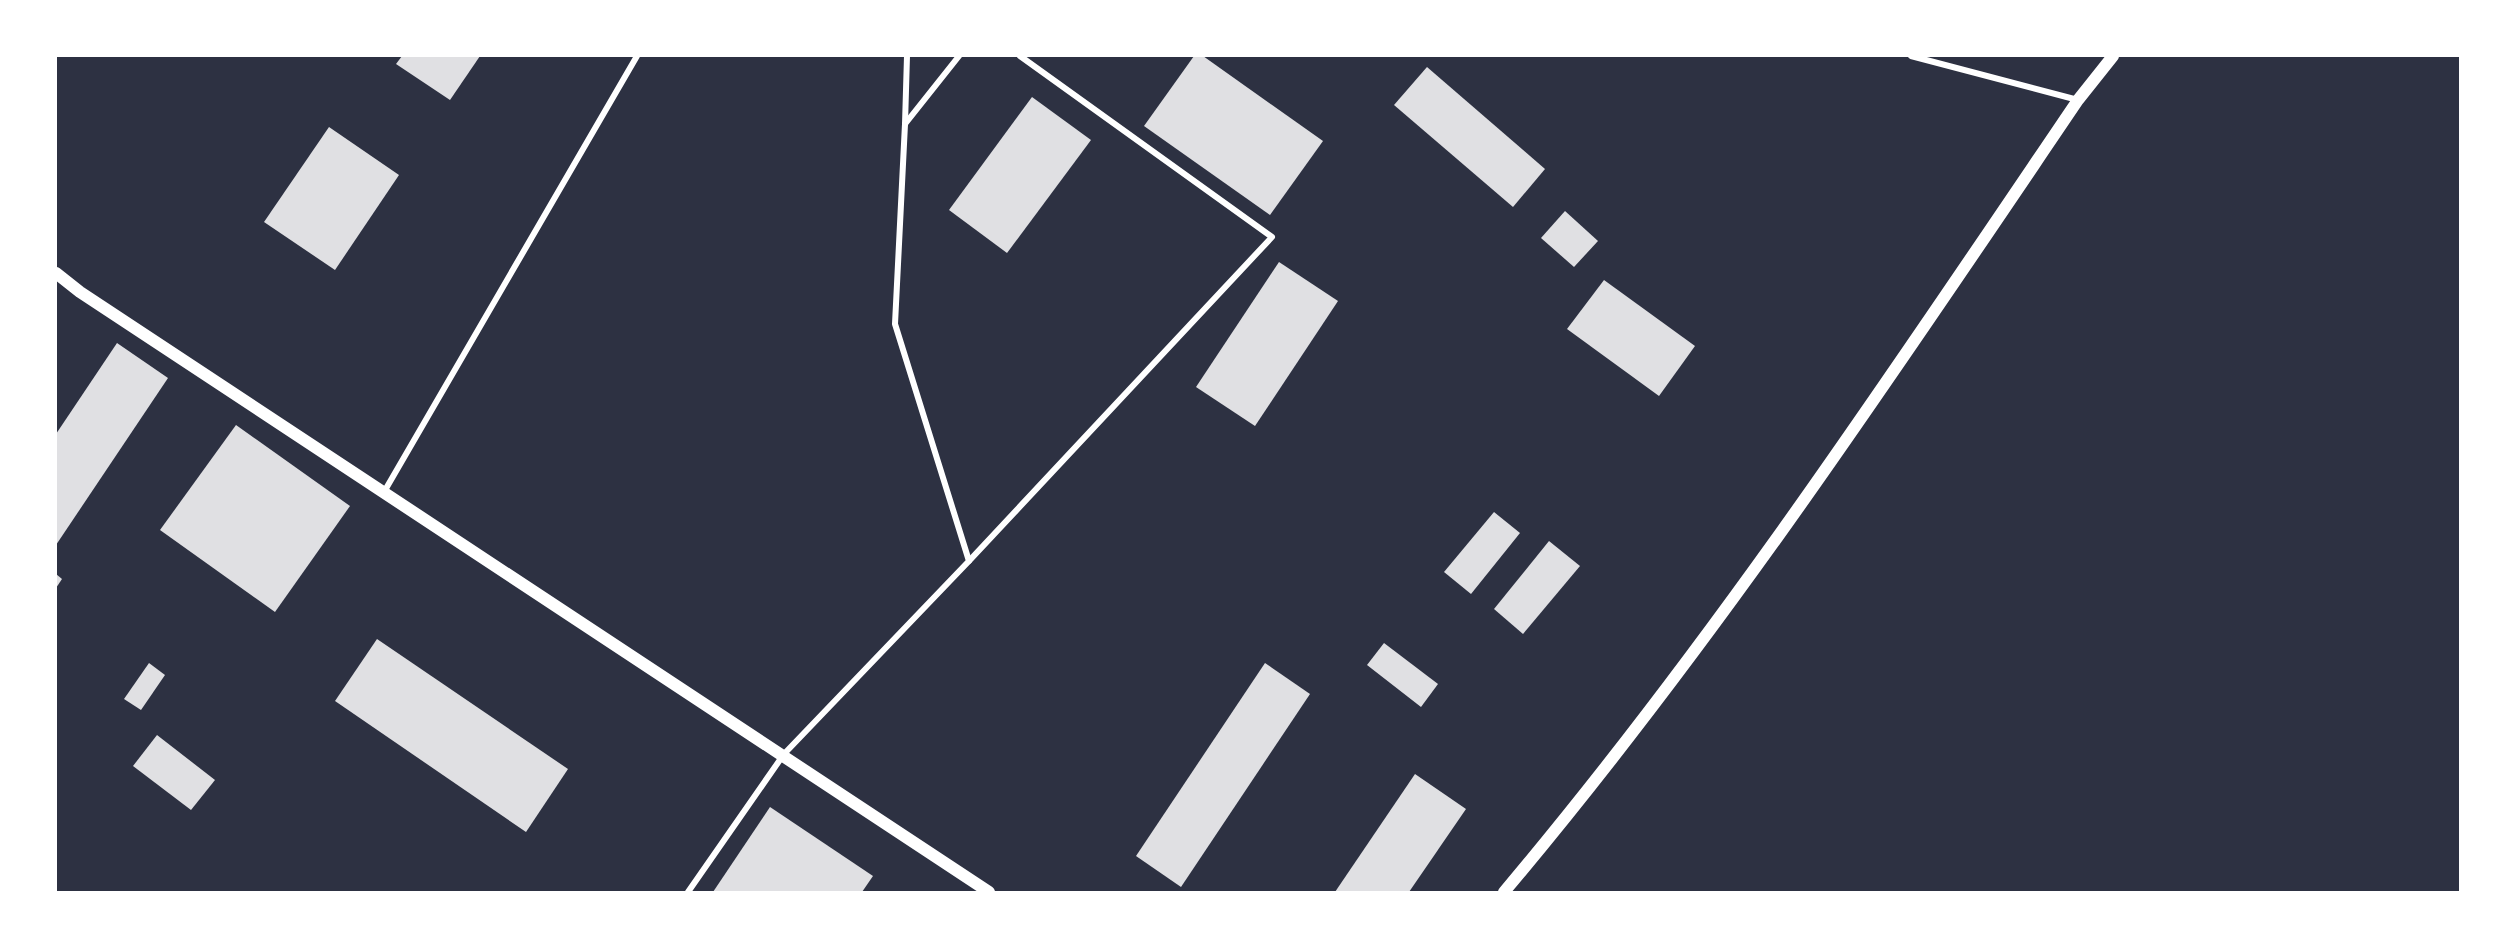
<svg xmlns="http://www.w3.org/2000/svg" width="2516" height="948" viewBox="0 0 2516 948" font-family="'Noto Sans',sans-serif">
<style>
.building{fill:#e0e0e3}
.lines{fill:none;stroke-linecap:round;stroke-linejoin:round}
.minor{stroke:#fff;stroke-width:6}
.secondary{stroke:#fff;stroke-width:12}
</style>
<rect width="100%" height="100%" fill="#2d3142"/>
<g class="building">
<path d="M402,56h78l-30,44 -54,-36z"/>
<path d="M1194,56h9l120,85 -53,74 -126,-89z"/>
<path d="M1427,67l118,102 -32,38 -119,-102z"/>
<path d="M1032,97l59,43 -84,113 -58,-43z"/>
<path d="M329,127l70,48 -64,95 -71,-48z"/>
<path d="M1565,211l33,30 -24,26 -33,-29z"/>
<path d="M1279,262l59,39 -83,125 -59,-39z"/>
<path d="M1604,280l91,66 -36,50 -92,-67z"/>
<path d="M117,343l51,35 -112,167v-111z"/>
<path d="M236,425l114,81 -75,106 -115,-82z"/>
<path d="M1494,512l26,21 -49,61 -27,-22z"/>
<path d="M1549,541l31,25 -57,68 -29,-25z"/>
<path d="M56,574l6,5 -6,9z"/>
<path d="M377,639l191,130 -42,63 -191,-131z"/>
<path d="M1384,643l54,41 -17,23 -54,-42z"/>
<path d="M149,663l16,12 -24,35 -17,-11z"/>
<path d="M1265,663l45,31 -129,193 -45,-31z"/>
<path d="M157,735l58,45 -24,30 -58,-44z"/>
<path d="M1415,774l51,35 -57,83h-74z"/>
<path d="M770,807l103,69 -11,16h-149z"/>
</g>
<g class="lines">
<g class="minor">
<path d="M1911,56l167,44"/>
<path d="M905,124l2,-68"/>
<path d="M384,492l253,-436"/>
<path d="M969,561l303,-324 -252,-181"/>
<path d="M688,892l96,-138 185,-193 -74,-237 10,-200 54,-68"/>
</g>
<g class="secondary">
<path d="M56,273l24,19 909,600"/>
<path d="M1504,892c210,-249 391,-522 574,-792l35,-44"/>
</g>
</g>
<rect width="2516" height="948" fill="none" stroke="#ffffff" stroke-width="114"/>
</svg>
